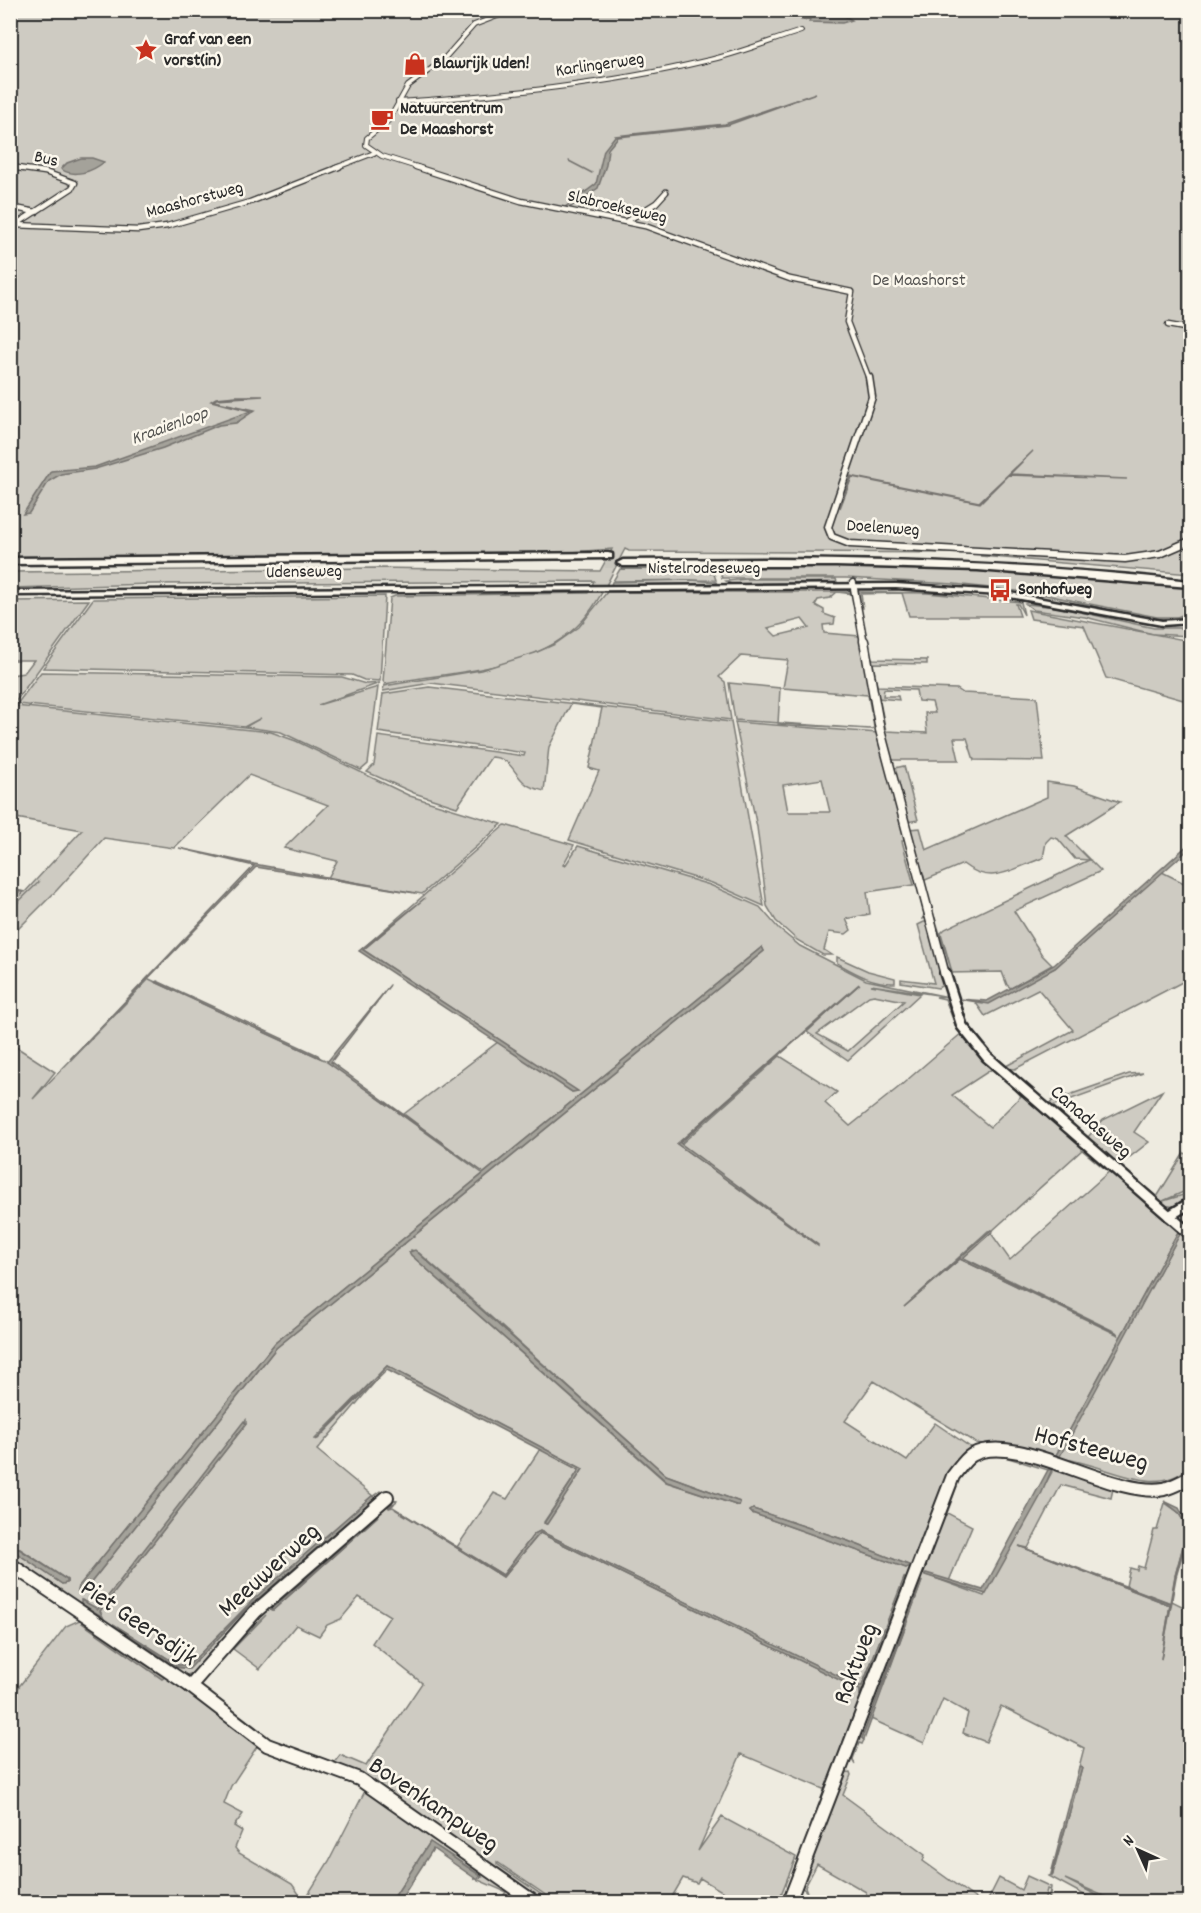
<svg xmlns="http://www.w3.org/2000/svg" width="1201" height="1913" viewBox="0 0 1201 1913" font-family="Dekko,sans-serif">
<style>
.green{fill:#cecbc2;stroke:#7c7b76;stroke-width:1.5;fill-rule:evenodd}
.water{fill:#a4a29a;stroke:#74726e;stroke-width:1.5}
.lines{fill:none;stroke-linecap:round;stroke-linejoin:round}
.stream-far2{stroke:#74726e;stroke-width:1.5}
.stream-far1{stroke:#74726e;stroke-width:2}
.stream{stroke:#74726e;stroke-width:3}
.motorway-tunnel{stroke:#c7c5bc;stroke-width:10;stroke-dasharray:10 5;stroke-linecap:butt}
.minor-far5-casing{stroke:#2b2b2b;stroke-width:6}
.minor-far4-casing{stroke:#2b2b2b;stroke-width:7}
.minor-far3-casing{stroke:#2b2b2b;stroke-width:9}
.minor-far2-casing{stroke:#2b2b2b;stroke-width:11}
.minor-far1-casing{stroke:#2b2b2b;stroke-width:14}
.minor-casing{stroke:#2b2b2b;stroke-width:16}
.tertiary-casing{stroke:#2b2b2b;stroke-width:5}
.motorway-casing{stroke:#2b2b2b;stroke-width:5}
.minor-far5{stroke:#fbf7ec;stroke-width:4}
.minor-far4{stroke:#fbf7ec;stroke-width:4.5}
.minor-far3{stroke:#fbf7ec;stroke-width:6}
.minor-far2{stroke:#fbf7ec;stroke-width:8}
.minor-far1{stroke:#fbf7ec;stroke-width:9}
.minor{stroke:#fbf7ec;stroke-width:12}
.tertiary{fill:#fbf7ec;fill-rule:evenodd}
.motorway{fill:#fbf7ec;fill-rule:evenodd}
.labels{text-anchor:middle;dominant-baseline:central;stroke-width:5;stroke-linejoin:round;paint-order:stroke}
.far-poi-label{font-size:18px;font-weight:bold;fill:#2b2b2b;stroke:#fbf7ec;text-anchor:start}
.far-street-label{font-size:18px;fill:#2b2b2b;stroke:#fbf7ec}
.far-park-label{font-size:18px;fill:#545351;stroke:#fbf7ec}
.far-water-label{font-size:18px;font-style:italic;fill:#555552;stroke:#fbf7ec}
.street-label{font-size:21px;fill:#2b2b2b;stroke:#fbf7ec}
.near-street-label{font-size:26px;fill:#2b2b2b;stroke:#fbf7ec}
</style>
<rect width="100%" height="100%" fill="#eeebe0"/>
<filter id="ink" filterUnits="userSpaceOnUse"><feTurbulence type="fractalNoise" baseFrequency=".0167" numOctaves="2"/><feDisplacementMap in="SourceGraphic" scale="12" xChannelSelector="R" yChannelSelector="G"/><feConvolveMatrix kernelMatrix="1 2 1 2 8 2 1 2 1" color-interpolation-filters="sRGB"/></filter>
<g filter="url(#ink)">
<g class="green">
<path d="M10,11h1180v563l-210,-18 37,1 -50,-4 -338,-2 -4,-2c-13,24 -24,50 -42,71 -47,53 -134,51 -198,64l-2,-3 7,-83 5,-2 193,-3 6,-12 -442,3 -141,4v-16l366,-4 223,3 12,-22 -55,4 -546,5z"/>
<path d="M741,565c150,1 300,7 449,22v25l-13,5h-20l-124,-24 -79,-9 -108,-6h-124l-2,-6z"/>
<path d="M620,569l85,1 9,4 2,6 -103,1z"/>
<path d="M746,579h90l1,3 -106,2 -5,-3z"/>
<path d="M691,580l25,2 1,2 -106,1 1,-3z"/>
<path d="M607,592c81,0 163,0 244,0h2v2l-16,-2 -7,6 -12,2 -3,5 9,5v4l11,4 -1,6 -11,1 1,8 36,3 13,73 -2,2 -3,-16 -85,-7 5,-28 -47,-4 -22,21 6,5 6,38 -300,-37 -48,8 1,-5 97,-16 54,-17 20,-9 24,-17zM802,619l7,9 -33,8 -8,-8z"/>
<path d="M857,592l70,1 94,9 3,13 -6,-11h-2l4,12h-111l-7,-23 -41,1 2,14h-3z"/>
<path d="M1022,593c48,-1 123,38 168,21v3c-32,11 -131,-16 -168,-24z"/>
<path d="M385,596l-5,85 -16,-1 -12,-5 -309,-7 50,-69z"/>
<path d="M89,600l-78,108v-33l13,-2 10,-13h-23v-59z"/>
<path d="M1026,604l31,3 97,21h36v8l-37,-2 -68,-17 -51,-7z"/>
<path d="M1028,610l162,31v61l-84,-24 -22,-52 -53,-7z"/>
<path d="M869,655l4,4 54,1v4l-54,-1 4,23 80,3 6,4 74,4 7,64 -70,-1 -7,-22h-13l5,22h-68l-14,-57 3,-1 6,29 41,2 -2,-20h10l-3,-11 -14,-1 -2,-11 -32,-1 -1,7h15l1,4 -22,-2z"/>
<path d="M41,672l301,5 24,7 14,-1 -62,22 60,-18 -10,77 -7,6 -80,-38 -36,-5 16,-9 -17,9 -227,-23z"/>
<path d="M729,683l51,5 -2,36 93,5 3,-1 -2,-14 5,12c-3,3 -5,3 -9,3l-133,-9z"/>
<path d="M429,687l302,35 33,184 -52,-23 -143,-43 30,-69 -10,-3 13,-60 -31,-4 -22,43 -5,44c-6,-2 -14,-3 -19,-8 -13,-11 -13,-25 -34,-26l-34,50 -43,-14 -47,-21 7,-7 4,-29 146,20 1,-3 -147,-21 5,-38z"/>
<path d="M15,706l256,26 25,9 114,55 92,28 -80,70 -94,-16 9,-17 -53,-13 44,-43 -79,-30 -75,73 -70,-10 -47,52 -46,46 -1,-26 30,-29 -29,28v-20l14,3 57,-62 -71,-13 -1,-105z"/>
<path d="M735,722l143,11 17,65 -2,4 4,2 30,113 -4,2 1,-6 -19,-75 -3,3 12,44 -47,7 3,22 -24,5 5,11 -5,4 -17,-2 -5,18 8,5h-9l-26,-15 -21,-19 -9,-15 -10,-79zM822,779l8,33h-42l-5,-27z"/>
<path d="M892,765l3,3 9,-2 14,54 -11,2z"/>
<path d="M1047,782l27,4 46,16 -54,34 35,35 -87,40 28,44 10,10 -41,23 -4,-3 -5,-13 -54,1 -15,-55h2l17,54 -11,-39 4,-4 144,-69 -14,-1 -17,-20 -7,-2 -5,5 -3,16c-30,10 -51,29 -80,6l-40,17 -14,-52 11,-1 6,22 121,-53z"/>
<path d="M505,825l69,20 -11,20 2,1 13,-20 132,39 50,22 19,22 21,17 66,34 82,17 10,28 -2,2 -11,-28 -9,-2 8,-1 -73,-11 49,9 -72,66 -41,-28 52,-48 -182,160 141,101 -138,-100 100,-89 57,36 -12,11 25,23 49,-39 64,-55 20,25 27,24 -1,3 -17,-15 -40,26 38,32 31,-31 -8,-9 3,-1 90,78 -2,4 -22,-18 -89,80 -5,1 -84,76 56,-48 158,76 -2,-3 -154,-75 29,-24 19,27 102,-91 78,68v3l-5,-3 5,5 -1,225c-36,34 -89,-7 -128,-8 37,12 98,41 129,9v5c-15,13 -33,15 -53,12l-127,-37 -34,-5 -102,-62 -29,40 62,40 28,-38 35,24 -18,24 -123,317 -6,1 -82,-35 -43,97 24,-34 74,40 -18,45h-38l-40,-24 -3,5 -14,-5 -14,24h-113l-59,-40v2l55,38h-7l-177,-122 -35,-16 7,-9 26,11 56,-83 -50,-40 18,-27 -31,-19 -18,22 -14,6 -8,11 -23,-11 -36,44 -27,-20 33,-34 -38,36 1,3 -8,-2 37,-40 128,-110 7,-3 4,2 -8,7 4,-1 110,70 37,-44 320,157v6l45,-119 -43,109h-3l-319,-155 -6,3 -31,41 -46,-28 37,-54 13,6 33,-50 39,21 -35,52 2,2 37,-55 -196,-103 -72,73h3l62,-63 -63,74 56,46 7,-5 7,3 -137,118 -54,60 -9,3 -9,-2 -167,-112v-12l51,35 5,-1v-3l-56,-37 -1,-500 45,29 -22,27 116,-120 178,82 155,112 -78,-59 94,-72 74,50 5,-1 -215,-142zM762,947l2,4 -488,397 -187,237 -6,7h-5l1,-6 196,-243zM874,995l30,6 -56,50 -31,-17 52,-38zM1178,1232l2,2 -124,225 -1,-2zM411,1250l8,3 32,28 215,194 74,27 -1,4 -73,-24 -255,-227zM246,1420v4l-146,187 3,6 -22,-13 1,-4 16,10zM372,1496l2,3 -129,111 -56,59 -13,-2 -63,-43 65,41h11l65,-66zM753,1509l95,32 63,25 -5,2 -154,-55 -2,-2zM378,1516l-105,94 -2,-1z"/>
<path d="M1162,872l28,14v92l-175,91 -11,-1 -30,-30 32,28 67,-36 -35,-41 -53,27 -9,-13 7,1 72,-36z"/>
<path d="M924,922h4l17,62 -7,4 -37,-6v-3l33,4 -16,-58z"/>
<path d="M837,957l31,14 27,7v5c-22,1 -40,-10 -58,-20z"/>
<path d="M1143,1073l-91,33 3,4h-5l-1,-5 3,-4 77,-27z"/>
<path d="M1162,1091l-28,41 15,10 -32,25 -58,-49 3,-3 26,22 15,-17z"/>
<path d="M1184,1153l6,2v34l-27,12 27,-8v7l-14,7 -13,-2 -39,-32 3,-2 30,26z"/>
<path d="M985,1453l35,4 111,32 -1,3 -17,-3 -2,9 -50,-13 -33,63 -9,-2 151,59 -9,54 11,-58 18,9v292h-73l-52,-23 45,23h-13l-48,-26 4,-2 29,-106 -3,-1 5,-19 -83,-42 -15,36 -23,-9 5,-20 -25,-14 -19,44 -53,-24 51,-138 -60,157 2,2 -2,4 -3,-1 -6,16 2,6 -5,-9 104,-272 3,2 -10,27 25,13 -23,55 -25,-7 60,22 68,-124 -1,-3 -3,1 -43,-13 -13,-2 -18,4 -14,19 -3,-1 12,-17z"/>
<path d="M1165,1503l13,9 10,16 -13,48 -4,27 -45,-17 4,-18 7,2 1,-4 6,2 10,-38h3z"/>
<path d="M84,1618l87,59 87,68 -27,41 -7,18 19,10 -9,12 8,5 -7,17 4,5 53,31 12,17 25,-40 37,-72 162,113h-17l-8,-6 3,-4 -30,-13 6,-3 -52,-34 -39,60h-380l-1,-204 56,-72z"/>
<path d="M850,1772l1,3 -8,20 82,60 -2,6 57,41h-113l-1,-10 -49,-28 -12,23 2,5 -7,-6 43,-113z"/>
<path d="M1027,1876l24,11 -2,15h-2l3,-12 -3,-1 -3,13h-57l12,-24 22,12z"/>
</g>
<g class="water">
<path d="M810,11h7l-5,6c12,-5 21,-8 34,-5l-5,2 11,6 -10,3 -33,-1 1,-3 -8,1z"/>
<path d="M816,93l-88,32 -110,12 -10,12 -2,16 -8,23 -30,21 -4,-1 32,-24 8,-34 11,-14 110,-12z"/>
<path d="M81,158h11l12,4c-12,10 -30,16 -43,7l6,-6z"/>
<path d="M236,396h27l-47,3 -2,2 41,9 -19,13 -17,2 -56,23 -68,21 -34,5 -12,7 -20,32 -6,1 28,-43 44,-4 156,-56 -40,-10 5,-3z"/>
<path d="M1033,451l-23,23 117,5 -119,-4 -28,28 -128,-26 -12,31 11,-32 128,26z"/>
<path d="M1190,843v5l-135,120 -66,36 -30,-5 28,2 67,-36z"/>
<path d="M179,848l75,16 161,29 -159,-26 -186,192 184,-193z"/>
<path d="M425,898l-62,52 215,141 -6,1 -213,-141z"/>
<path d="M762,947l2,4 -488,397 -187,237 -6,7h-5l1,-6 196,-243z"/>
<path d="M157,981l161,74 2,3 -165,-76z"/>
<path d="M860,984l-180,159 138,102v1l-141,-102z"/>
<path d="M390,985l-59,77 152,110 -156,-110z"/>
<path d="M991,1230l2,1 -30,27 155,76 -158,-75 -56,48z"/>
<path d="M1178,1232l2,2 -121,224 -4,-1z"/>
<path d="M415,1250l251,225 74,27 -1,4 -72,-24 -256,-227 -2,-3z"/>
<path d="M387,1366l196,103 -36,55 -3,-1 35,-53 -192,-100 -71,70z"/>
<path d="M244,1421l2,3 -146,187 3,6 -22,-13v-4l17,9z"/>
<path d="M1052,1469l-12,28 -54,97 -61,-19 1,-2 57,17 65,-120z"/>
<path d="M372,1496l3,2 -130,112 -56,59 -12,-2 -64,-43 65,41h11l65,-66z"/>
<path d="M1164,1501l15,7 11,20 -14,49 -15,82 9,-54 -151,-59 151,57 5,-27 13,-48 -10,-16z"/>
<path d="M395,1509l108,66 31,-41 6,-3 319,155h3l42,-108 2,1 -46,117v-6l-320,-157 -37,44z"/>
<path d="M753,1509l95,32 63,25 -5,2 -154,-55 -2,-2z"/>
<path d="M378,1516l-105,94 -2,-1z"/>
<path d="M10,1543l57,37v3l-5,1 -51,-35z"/>
<path d="M922,1581l-58,159 -2,-2z"/>
<path d="M85,1621l81,55 -1,1 -3,2 -80,-56z"/>
<path d="M1079,1767l3,1 -30,107 -1,-1z"/>
<path d="M430,1842l52,35 -6,2 -43,-30 -34,53h-8z"/>
</g>
<g class="lines">
<path class="stream-far2" d="M569,161l23,12"/>
<g class="stream-far1">
<path d="M10,890l13,2 -2,3"/>
<path d="M10,906l5,-5"/>
</g>
<path class="stream" d="M389,1507l4,-3"/>
<path class="motorway-tunnel" d="M605,563h18"/>
<g class="minor-far5-casing">
<g id="minor-far5">
<path d="M398,102c102,-7 207,-17 307,-41 33,-7 64,-20 96,-30"/>
<path d="M10,167l10,1"/>
<path d="M335,168l39,-15"/>
<path d="M420,168l-38,-12 -16,-11 1,-7 22,-18 19,-34 35,-26 31,-35 39,-15"/>
</g>
</g>
<g class="minor-far4-casing">
<g id="minor-far4">
<path d="M10,167l35,5 30,11 -3,5 -57,37"/>
<path d="M416,167l105,34 124,25 145,53 62,13 -5,30 22,57"/>
<path d="M10,207l26,5"/>
<path d="M627,221l29,-18 10,-11"/>
<path d="M14,225l124,5 29,-4 83,-24 89,-35"/>
<path d="M1168,325l22,4"/>
</g>
</g>
<g class="minor-far3-casing">
<g id="minor-far3">
<path d="M869,377l3,20 -44,130 4,10 18,7 275,15 35,-5 30,-13"/>
<path d="M853,583l11,60"/>
</g>
</g>
<g class="minor-far2-casing">
<path id="minor-far2" d="M864,641l16,89 65,245"/>
</g>
<g class="minor-far1-casing">
<g id="minor-far1">
<path d="M945,973l17,53 25,31 203,177"/>
<path d="M1169,1216l21,-13"/>
</g>
</g>
<g class="minor-casing">
<g id="minor">
<path d="M10,1564l180,122 77,59 92,34 175,123"/>
<path d="M190,1686l65,-74 132,-115"/>
<path d="M789,1902l164,-426c5,-6 12,-17 19,-21 44,-25 140,43 192,34 9,-2 18,-8 26,-11"/>
</g>
</g>
<g class="tertiary-casing">
<path id="tertiary" d="M896,584l103,7 163,30 28,-2v4l-28,2 -163,-30 -103,-7 -886,7v-4z"/>
</g>
<g class="motorway-casing">
<g id="motorway">
<path d="M608,553l4,1v4l-602,6v-6z"/>
<path d="M765,559c142,1 283,6 425,22v6l-212,-17 -142,-4h-213l-6,-3 6,-3z"/>
</g>
</g>
<use href="#minor-far5" class="minor-far5"/>
<use href="#minor-far4" class="minor-far4"/>
<use href="#minor-far3" class="minor-far3"/>
<use href="#minor-far2" class="minor-far2"/>
<use href="#minor-far1" class="minor-far1"/>
<use href="#minor" class="minor"/>
<use href="#tertiary" class="tertiary"/>
<use href="#motorway" class="motorway"/>
</g>
</g>
<defs>
<g id="sight-bare" transform="scale(1.8)"><path d="M0-6L1.8-2.2L6-1.7L2.9 1.2L3.7 5.4L0 3.3L-3.7 5.4L-2.9 1.2L-6-1.7L-1.8-2.2Z" fill="#c8321e" stroke="#fbf7ec" stroke-width="2.5" paint-order="stroke"/></g>
<g id="shop-bare" transform="scale(1.8)"><path d="M-5-2.5h2.3a2.7 3.5 0 0 1 5.4 0H5L5.5 6h-11ZM-1.5-2.5h3a1.5 2.3 0 0 0-3 0Z" fill="#c8321e" stroke="#fbf7ec" stroke-width="2.5" paint-order="stroke"/></g>
<g id="cafe-bare" transform="scale(1.8)"><path d="M-5.5-4.5H6V0H3Q3 3.5 0 3.5H-2.5Q-5.5 3.5-5.5 0ZM3-3.2v2h1.7v-2ZM-6 4.5H4V6H-6Z" fill="#c8321e" stroke="#fbf7ec" stroke-width="2.5" paint-order="stroke"/></g>
<g id="bus-bare" transform="scale(1.8)"><path d="M-5-6H5V4H4V6H2V4H-2V6H-4V4H-5ZM-3.5-4V0h7V-4ZM-3.5 1.2v1.5H-2V1.2ZM2 1.2v1.5H3.5V1.2Z" fill="#c8321e" stroke="#fbf7ec" stroke-width="2.5" paint-order="stroke"/></g>
</defs>
<g fill-rule="evenodd">
<use href="#sight-bare" x="146" y="50"/>
<use href="#shop-bare" x="415" y="64"/>
<use href="#cafe-bare" x="382" y="119"/>
<use href="#bus-bare" x="1000" y="590"/>
</g>
<g class="labels">
<g class="far-poi-label">
<text x="164" y="40">Graf van een<tspan x="164" dy="21">vorst(in)</tspan></text>
<text x="433" y="64">Blawrijk Uden!</text>
<text x="400" y="109">Natuurcentrum<tspan x="400" dy="21">De Maashorst</tspan></text>
<text x="1018" y="590">Sonhofweg</text>
</g>
<g class="far-street-label">
<text transform="translate(600 66) rotate(-8)">Karlingerweg</text>
<text transform="translate(46 160) rotate(13)">Bus</text>
<text transform="translate(195 201) rotate(-15)">Maashorstweg</text>
<text transform="translate(617 208) rotate(13)">Slabroekseweg</text>
<text transform="translate(883 529) rotate(4)">Doelenweg</text>
<text x="704" y="569">Nistelrodeseweg</text>
<text transform="translate(304 573) rotate(-1)">Udenseweg</text>
</g>
<g class="far-park-label">
<text x="919" y="281">De Maashorst</text>
</g>
<g class="far-water-label">
<text transform="translate(170 427) rotate(-20)">Kraaienloop</text>
</g>
<g class="street-label">
<text transform="translate(1090 1123) rotate(41)">Canadasweg</text>
</g>
<g class="near-street-label">
<text transform="translate(1091 1450) rotate(15)">Hofsteeweg</text>
<text transform="translate(270 1571) rotate(-42)">Meeuwerweg</text>
<text transform="translate(138 1624) rotate(34)">Piet Geersdijk</text>
<text transform="translate(857 1664) rotate(-69)">Raktweg</text>
<text transform="translate(433 1806) rotate(34)">Bovenkampweg</text>
</g>
</g>
<rect width="1201" height="1913" fill="none" stroke="#fbf7ec" stroke-width="36"/>
<rect x="18" y="18" width="1165" height="1877" fill="none" stroke="#2b2b2b" stroke-width="2" filter="url(#ink)"/>
<g transform="translate(1138 1850) rotate(315)" stroke="#fbf7ec" stroke-width="4.5" paint-order="stroke">
<path d="M0-4.5L10 22L0 15L-10 22Z" fill="#2b2b2b"/>
<text y="-9" font-size="16" font-weight="bold" text-anchor="middle" fill="#2b2b2b">N</text>
</g>
</svg>
